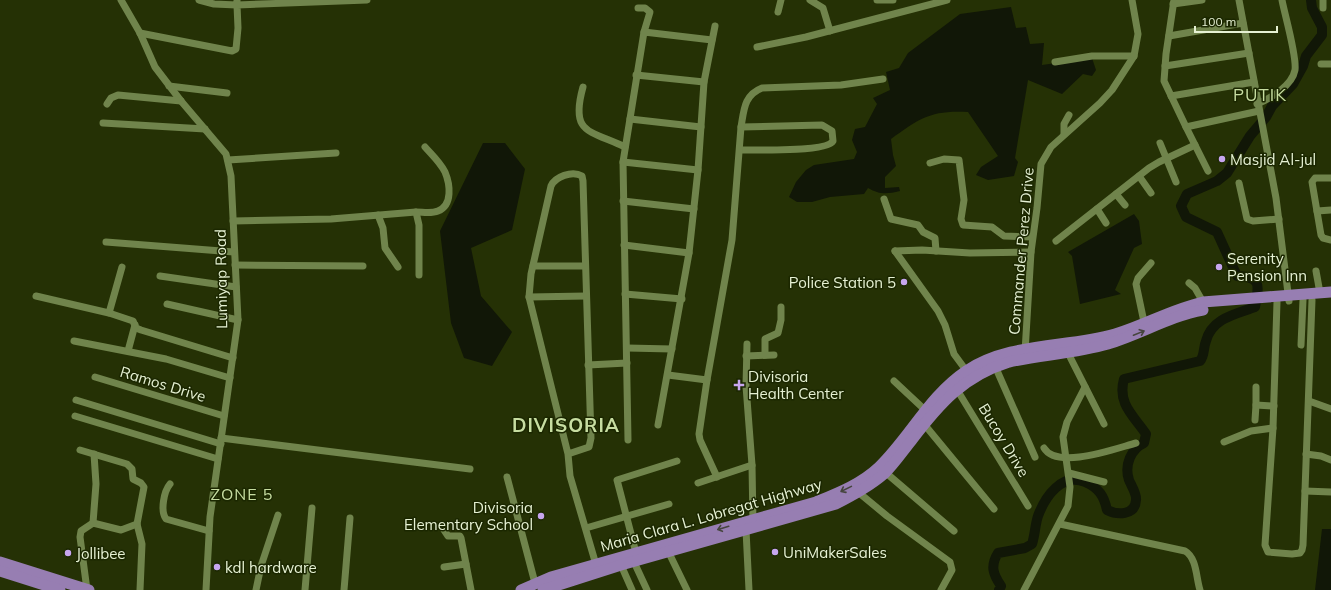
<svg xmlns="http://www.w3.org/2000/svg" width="1331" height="590" viewBox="0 0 1331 590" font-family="Mulish,sans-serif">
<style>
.water{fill:#111707}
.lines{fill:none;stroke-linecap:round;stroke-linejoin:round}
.river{stroke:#111707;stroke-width:10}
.minor{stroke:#70844c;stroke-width:7}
.trunk{stroke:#977eb2;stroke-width:11}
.oneway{stroke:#46453e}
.poi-dot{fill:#c7a6ef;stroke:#1b2700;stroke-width:1.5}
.labels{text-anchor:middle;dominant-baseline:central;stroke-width:3;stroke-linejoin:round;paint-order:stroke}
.poi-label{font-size:15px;fill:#e6f1d3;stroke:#1b2700;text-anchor:start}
.street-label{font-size:15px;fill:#e6f1d3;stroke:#1b2700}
.neighbourhood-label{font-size:16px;letter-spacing:1px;fill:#c7dda1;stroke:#1b2700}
.quarter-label{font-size:17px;letter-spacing:1px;fill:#c7dda1;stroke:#1b2700}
.district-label{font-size:19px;font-weight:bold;letter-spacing:1px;fill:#c7dda1;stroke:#1b2700}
</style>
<rect width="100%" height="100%" fill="#253105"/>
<g class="water">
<path d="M1011,7l5,21 10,-1 4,17 14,-1 -2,22 50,-7 4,12 -4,6 -9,-2 -21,20 -34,-14 -13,78 3,4 -4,14 -26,4 -12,-5 5,-8 17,-11 -30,-44c-37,-2 -48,6 -77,27l2,16 3,11 -11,11v11l14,-1 1,4c-13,3 -20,4 -32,-3l-4,6 -34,3 -18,5h-15l-8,-5 7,-15 10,-12 8,-5 40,-6 3,-7 -5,-12 3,-11 10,-2 12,-23 -4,-6 17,-8 -4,-18 13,-4 9,-15 52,-39z"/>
<path d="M483,143h22l20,26 -13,61 -41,18 10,48 31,36 -20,34 -28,-8 -13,-35 -11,-92z"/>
<path d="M1134,214l5,7 3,23 -8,4 -19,42 6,4 -41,10 -8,-48 -4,-4z"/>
<path d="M1322,529h9v61h-16z"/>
</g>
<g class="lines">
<path class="river" d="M999,590l2,-4c-8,-12 -11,-20 -3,-33l27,-5 7,-4c3,-9 3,-19 6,-28 7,-19 24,-44 47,-34 14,6 19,14 22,28 10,5 28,6 29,-10 1,-6 -5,-15 -7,-20 -5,-15 2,-31 15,-37l2,-9c-12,-18 -29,-30 -22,-55l76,-18c5,-6 3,-13 6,-20 6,-23 30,-27 49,-34 4,-22 7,-30 -18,-31l-20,-44 -31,-15 -5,-11 6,-12 30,-13 10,-8 23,-37 16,-19 6,-11 21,-22 10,-18 3,-10 16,-21v-8l-10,-19 -1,-8"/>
<g class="minor">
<path d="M121,0l19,33 15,34 26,34 45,53 5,22 7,144 -28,197 -4,73"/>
<path d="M199,0l15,4 23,1v-5"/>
<path d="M810,0l13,8 7,23"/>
<path d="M877,0h16"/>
<path d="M1174,0l-8,54 -2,27 22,46 73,-16"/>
<path d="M1239,0l37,198 13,103"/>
<path d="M1173,4l29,-4"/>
<path d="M638,8h7l5,4 -6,20"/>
<path d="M1323,8v-8"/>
<path d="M778,12l3,-12"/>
<path d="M140,33l92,18 4,-2 2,-21 -1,-23 130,-5"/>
<path d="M1169,36l74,-13"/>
<path d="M757,47l49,-10 141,-37"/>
<path d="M1055,62l37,-6h42"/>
<path d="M1321,64h10"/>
<path d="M1165,66l84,-13"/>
<path d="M636,75l68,7"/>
<path d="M169,86l58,7"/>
<path d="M583,87c-13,47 6,43 42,60"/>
<path d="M1171,96l83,-14"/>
<path d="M107,104l4,-6 7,-3 63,6"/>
<path d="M1257,104c14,-6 35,-18 38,-34 2,-14 -10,-54 -13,-70"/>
<path d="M630,119l71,8"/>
<path d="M103,123l102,6"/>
<path d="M1186,127l22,44"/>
<path d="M1064,134v-10l5,-9"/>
<path d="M1160,143l16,39"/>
<path d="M740,150c16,0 87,2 93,-9l-1,-10 -10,-6 -81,2"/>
<path d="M228,160l108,-7"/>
<path d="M623,162l75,8"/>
<path d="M930,163l14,-4 15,1 5,40 -3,19 2,6 29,2 12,9 28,1"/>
<path d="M1139,176l12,17"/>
<path d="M1331,178h-16l-3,4 9,53 2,3 8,2"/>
<path d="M1239,183l8,36 6,2 26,-2"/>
<path d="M1116,194l9,11"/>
<path d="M884,199l7,20 27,6 5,7 12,6 1,13"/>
<path d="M623,201l71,8"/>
<path d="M1097,209l9,14"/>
<path d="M1317,211l14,-1"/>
<path d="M416,212c7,0 15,2 22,-1 15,-6 12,-27 7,-39 -5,-10 -13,-17 -20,-25"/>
<path d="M378,215l5,13 2,20 13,19"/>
<path d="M233,221l98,-2 85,-7 3,13v50"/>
<path d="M1056,241l93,-73 10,-6 36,-17"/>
<path d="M106,242l128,10"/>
<path d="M624,245l65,8"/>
<path d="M895,251l43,60 7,14 9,29 14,19"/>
<path d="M895,251l27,-1 48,3 61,-1"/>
<path d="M235,265l128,1"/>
<path d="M533,266h52"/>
<path d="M1316,271l4,22"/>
<path d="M160,276l76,11"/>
<path d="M1189,283l6,5 8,14"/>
<path d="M625,294l57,5"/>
<path d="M36,296l73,17 24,8 3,7 5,2 92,28"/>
<path d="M529,297l57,-1"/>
<path d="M1277,302l-4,126 -8,117 3,7 24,2 8,-1 2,-3 1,-5 9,-245"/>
<path d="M167,304l71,16"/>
<path d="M109,313l13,-46"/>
<path d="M1144,322l-8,-38 2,-6 13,-15"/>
<path d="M74,341l92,18 64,19"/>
<path d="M747,344l-1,42 6,79 1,58"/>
<path d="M1301,345l2,-45"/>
<path d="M627,348l45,1"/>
<path d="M1066,349l38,75"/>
<path d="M128,351l7,-26"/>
<path d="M1025,352l6,-100 6,-44 4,-44 10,-17 49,-44 12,-13 22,-34 4,-22 -6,-34"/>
<path d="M765,355v-16l13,-6 3,-13v-13"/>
<path d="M746,356l28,-1"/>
<path d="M588,365l39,-2"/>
<path d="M995,366l40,91"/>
<path d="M668,375l39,5 25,-140 9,-113c3,-17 3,-32 21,-39l79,-3 42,-6"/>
<path d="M95,377l129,39"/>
<path d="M707,380l-8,54 1,6 17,37"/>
<path d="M894,381l31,29"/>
<path d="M1256,387v18l18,1"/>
<path d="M956,388l72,118"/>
<path d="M76,400l145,44"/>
<path d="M1309,401l22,8"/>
<path d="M75,416l143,43"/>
<path d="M1255,420l1,-15"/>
<path d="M924,424l70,85"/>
<path d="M658,425l31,-172 9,-83 6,-88 11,-56"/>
<path d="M221,438l249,31"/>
<path d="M628,440l-5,-278 21,-130 68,8"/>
<path d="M1224,442l27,-11 22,-3"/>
<path d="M1044,448c13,22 70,1 92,-5"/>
<path d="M80,450l47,14 5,5 1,10 8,4 3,4 -7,37 -16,6 -28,-7 -12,8 -1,6 7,53"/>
<path d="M568,454l21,-7 2,-9 -8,-257 -1,-5c-10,-6 -27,1 -31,10l-20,88 -2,23 39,157 2,22 27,92"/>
<path d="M1306,454l15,2 10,4"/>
<path d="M885,472l69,59"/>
<path d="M1069,473l35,9"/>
<path d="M507,477l28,106"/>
<path d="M698,483l54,-18"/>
<path d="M170,484c-6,7 -10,27 -4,35l43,12"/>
<path d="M1305,491l26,1"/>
<path d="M858,492l29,24 63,46 2,8 -11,20"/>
<path d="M93,523l3,-39 -2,-30"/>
<path d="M137,524l5,20 -2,46"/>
<path d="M1060,524l125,27c12,7 11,27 15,39"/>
<path d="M586,528l83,-24"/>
<path d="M444,530l4,6h12l1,2 10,52"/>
<path d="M746,530l3,60"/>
<path d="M636,553l-19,-73 60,-19"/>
<path d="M669,553l18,37"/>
<path d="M634,562l13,28"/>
<path d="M621,565l11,25"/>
<path d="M444,567l22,-3"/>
<path d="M256,590l5,-24 17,-51"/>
<path d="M305,590l7,-82"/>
<path d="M344,590l6,-72"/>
<path d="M1024,590l44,-84 2,-19 -7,-50 4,-15 18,-35"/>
</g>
<g class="trunk">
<path d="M0,562l89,28"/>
<path d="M0,571l60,19"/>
<path d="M521,590l30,-13 265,-75c22,-9 45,-18 63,-35 31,-30 50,-71 87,-96 43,-29 100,-23 149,-37 30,-9 57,-25 88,-32l128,-10"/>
<path d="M543,590l78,-25 215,-61c17,-9 34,-18 49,-31 10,-10 18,-22 27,-33 28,-37 52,-64 97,-78 33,-7 68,-9 99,-18 33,-10 62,-28 95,-34"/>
</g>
</g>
<defs><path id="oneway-shaft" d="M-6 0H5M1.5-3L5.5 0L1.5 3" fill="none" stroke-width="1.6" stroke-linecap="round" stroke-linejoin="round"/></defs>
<g class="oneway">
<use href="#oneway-shaft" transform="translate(1139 333) rotate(-22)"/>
<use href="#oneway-shaft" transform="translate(846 489) rotate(154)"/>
<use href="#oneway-shaft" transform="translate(723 528) rotate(163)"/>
</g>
<g class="poi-dot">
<circle cx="1222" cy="159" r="4"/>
<circle cx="1219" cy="267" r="4"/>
<circle cx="904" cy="282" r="4"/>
<path d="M737 379h4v4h4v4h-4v4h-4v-4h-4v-4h4z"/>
<circle cx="541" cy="516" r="4"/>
<circle cx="775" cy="552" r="4"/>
<circle cx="68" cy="553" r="4"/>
<circle cx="217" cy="567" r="4"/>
</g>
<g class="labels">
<g class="poi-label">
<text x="1230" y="159">Masjid Al-jul</text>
<text x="1227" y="258">Serenity<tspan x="1227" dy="17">Pension Inn</tspan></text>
<text x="896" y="282" text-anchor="end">Police Station 5</text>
<text x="748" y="376">Divisoria<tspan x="748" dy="17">Health Center</tspan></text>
<text x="533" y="507" text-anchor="end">Divisoria<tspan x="533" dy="17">Elementary School</tspan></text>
<text x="783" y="552">UniMakerSales</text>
<text x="76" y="553">Jollibee</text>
<text x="225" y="567">kdl hardware</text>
</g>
<g class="street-label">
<text transform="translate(1021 251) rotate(-85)">Commander Perez Drive</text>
<text transform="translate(221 279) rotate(-91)">Lumiyap Road</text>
<text transform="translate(163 384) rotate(17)">Ramos Drive</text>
<text transform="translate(1004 440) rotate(59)">Bucoy Drive</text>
<text transform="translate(711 515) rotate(-16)">Maria Clara L. Lobregat Highway</text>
</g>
<g class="neighbourhood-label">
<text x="242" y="494">ZONE 5</text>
</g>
<g class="quarter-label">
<text x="1260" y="94">PUTIK</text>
</g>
<g class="district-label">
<text x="566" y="425">DIVISORIA</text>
</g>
</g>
<path d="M1195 26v6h82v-6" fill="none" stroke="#e6f1d3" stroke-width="2"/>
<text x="1201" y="26" font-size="12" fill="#e6f1d3" stroke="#1b2700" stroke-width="3" paint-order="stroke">100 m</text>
</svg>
